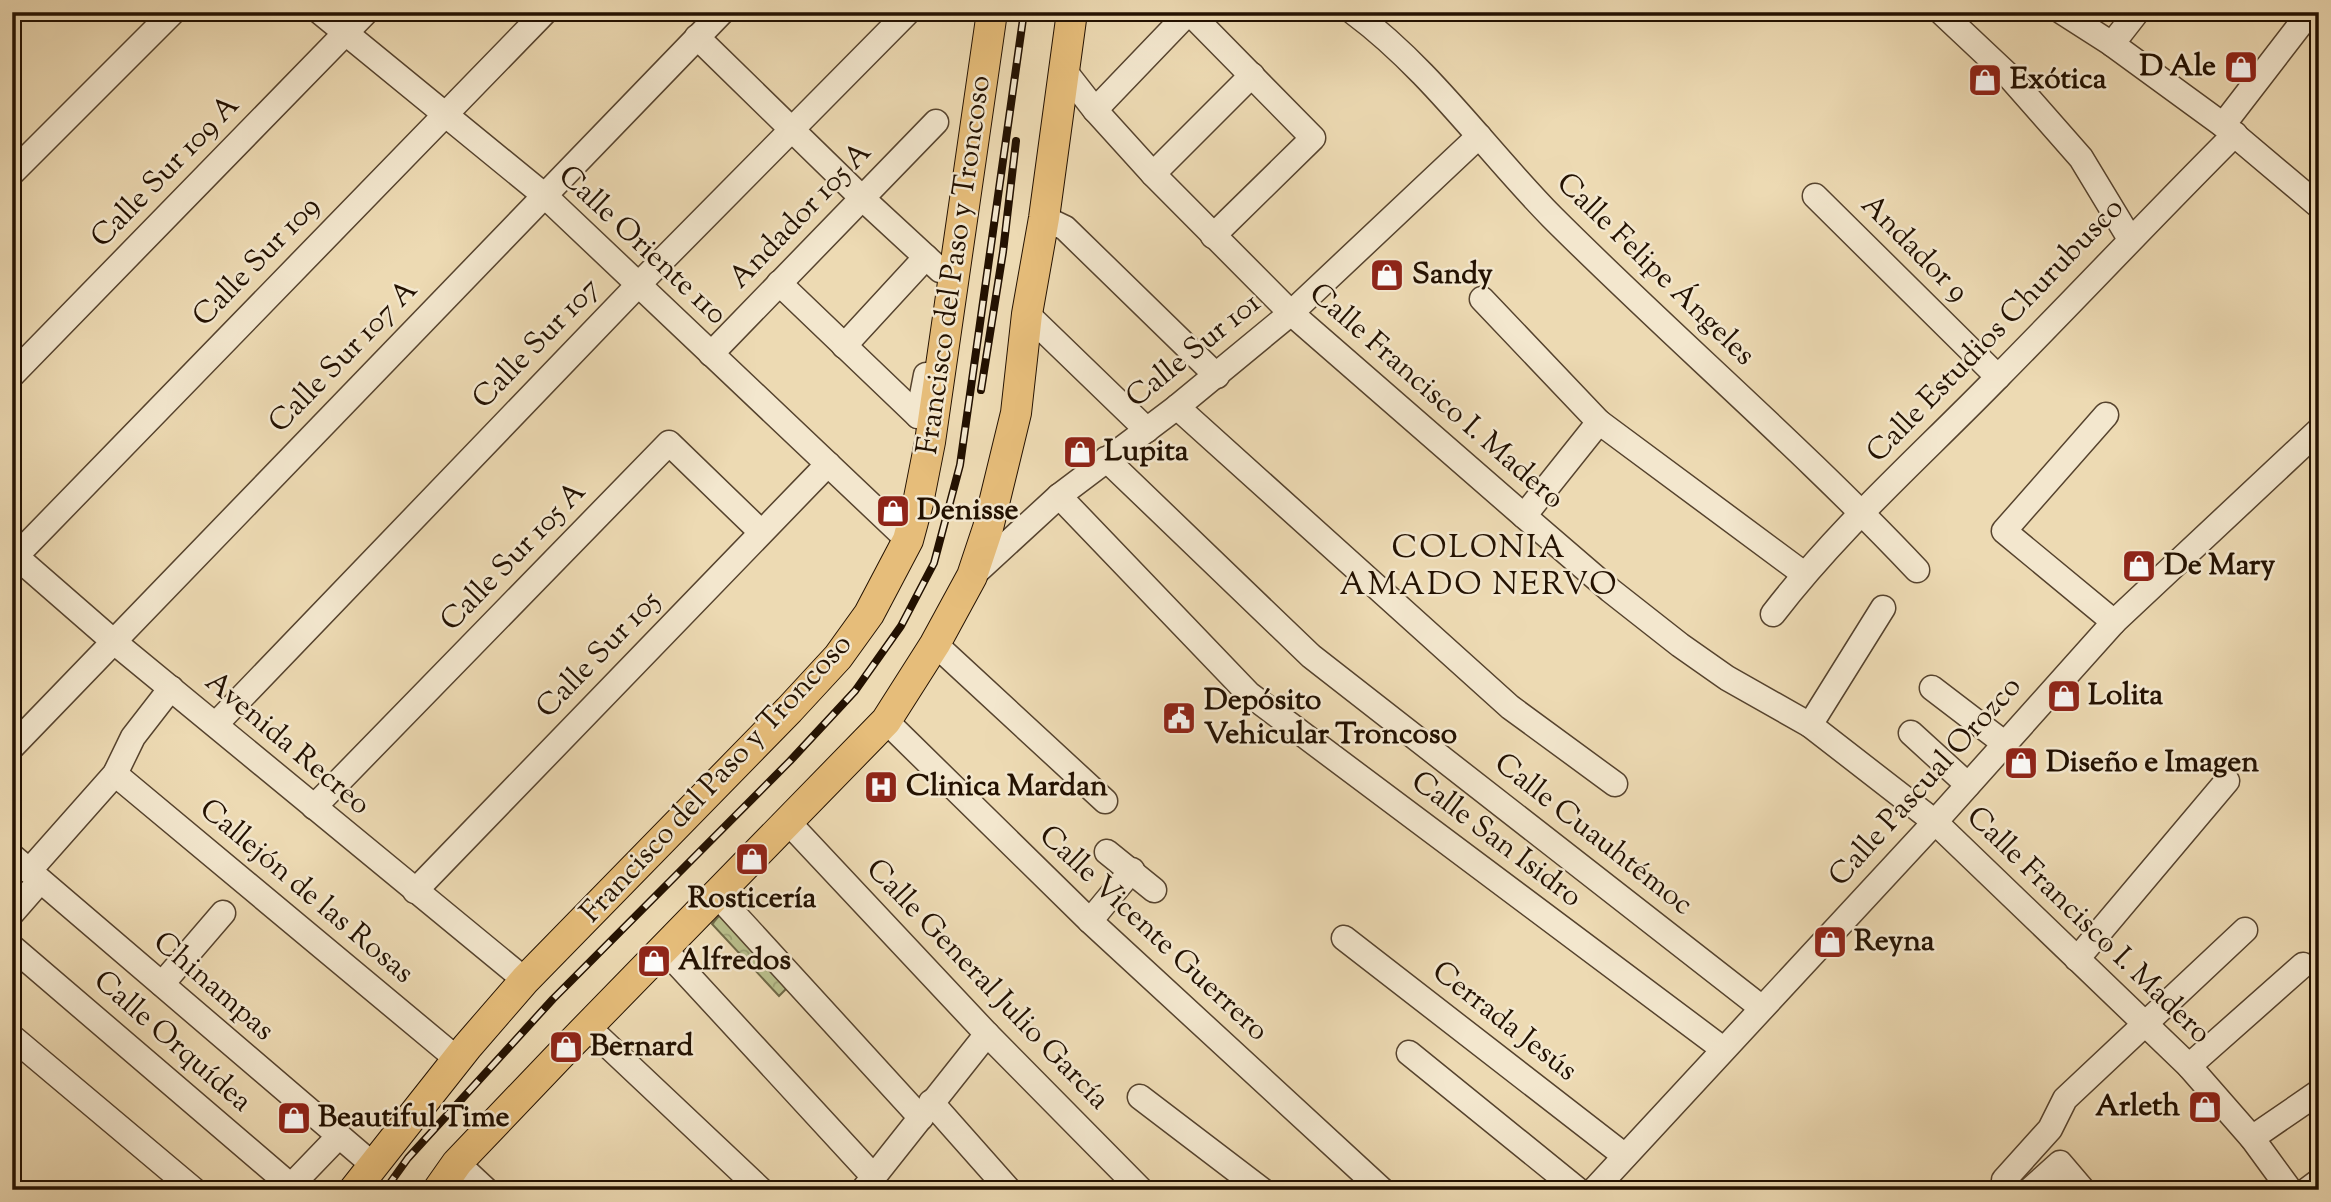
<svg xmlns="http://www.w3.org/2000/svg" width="2331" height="1202" viewBox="0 0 2331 1202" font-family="'Sorts Mill Goudy',serif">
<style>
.park{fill:url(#park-crowns);stroke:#6e6846;stroke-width:2}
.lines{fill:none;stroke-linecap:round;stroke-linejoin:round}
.minor-casing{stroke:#56432e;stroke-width:27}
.major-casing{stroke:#231101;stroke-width:32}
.minor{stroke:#f3e7ce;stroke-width:24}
.major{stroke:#e6bd7a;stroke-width:30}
.rail-casing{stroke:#231101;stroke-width:8}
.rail{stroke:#f3e7ce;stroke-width:5;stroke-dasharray:16;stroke-linecap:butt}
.labels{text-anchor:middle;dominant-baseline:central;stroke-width:5;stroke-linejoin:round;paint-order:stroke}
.poi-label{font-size:30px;font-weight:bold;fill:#231101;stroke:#f3e7ce;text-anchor:start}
.street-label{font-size:30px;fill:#231101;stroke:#f3e7ce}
.neighbourhood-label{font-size:32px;letter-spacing:2px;fill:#231101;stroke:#f3e7ce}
</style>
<defs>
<pattern id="park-crowns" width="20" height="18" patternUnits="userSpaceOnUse" patternTransform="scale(1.75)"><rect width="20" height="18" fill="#b9bf8c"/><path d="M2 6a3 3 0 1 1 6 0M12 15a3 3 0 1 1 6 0" fill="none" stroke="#9fa377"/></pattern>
</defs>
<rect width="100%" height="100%" fill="#eddab3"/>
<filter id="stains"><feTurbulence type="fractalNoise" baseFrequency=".00286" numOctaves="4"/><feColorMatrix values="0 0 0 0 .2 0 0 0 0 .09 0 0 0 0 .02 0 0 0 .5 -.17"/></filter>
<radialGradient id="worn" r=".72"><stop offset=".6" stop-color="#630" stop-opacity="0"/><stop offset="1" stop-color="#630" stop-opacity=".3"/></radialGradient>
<path class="park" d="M724,910l70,71 -15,15 -67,-72z"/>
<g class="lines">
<g class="minor-casing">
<g id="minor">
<path d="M320,12l225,184 363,344"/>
<path d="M1189,12l124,126 -100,98"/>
<path d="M1353,12c77,57 133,138 199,205 120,120 249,230 365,353"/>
<path d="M1941,12l67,63 73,83 49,81"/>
<path d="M2062,12l50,32 111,81 96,81"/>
<path d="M697,37l165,161 78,72"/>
<path d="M2112,44l25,-32"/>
<path d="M1063,69l32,41 58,64 138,139 233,203 86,74 70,55 47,33 83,47 125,97 254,244 63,72 38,52"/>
<path d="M1095,110l94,-98"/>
<path d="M2223,125l87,-113"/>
<path d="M12,173l161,-161"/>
<path d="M1153,174l99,-99"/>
<path d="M1815,196l183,181"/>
<path d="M1044,218l21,10 152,148"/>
<path d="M779,283l139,133"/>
<path d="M1482,299l117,123 205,152"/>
<path d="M1027,314l120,116"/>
<path d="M844,346l82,-89"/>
<path d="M711,354l225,-232"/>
<path d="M12,375l354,-363"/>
<path d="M1177,407l333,300 105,77"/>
<path d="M2106,415l-102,116 110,91"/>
<path d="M918,416l8,-41"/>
<path d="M1106,459l205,197 451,352"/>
<path d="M1059,496l190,198 474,355"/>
<path d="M1524,516l75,-94"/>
<path d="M12,553l101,88 412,339"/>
<path d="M16,556l529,-544"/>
<path d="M972,576l87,-80 118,-89 114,-94 188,-177"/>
<path d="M1773,614c67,-87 149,-159 225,-237 80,-81 157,-163 237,-243"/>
<path d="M935,644l170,157"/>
<path d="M1932,688l72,55"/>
<path d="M886,721l204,200 292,269"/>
<path d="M216,724l423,-440 269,-272"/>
<path d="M1810,725l73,-117"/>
<path d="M1911,733l57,52"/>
<path d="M12,747l710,-735"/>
<path d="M115,774l342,285"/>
<path d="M314,807l355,-364 92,89"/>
<path d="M788,822l199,212 154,156"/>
<path d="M1107,852l47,38"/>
<path d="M12,856l360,308"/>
<path d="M29,871l86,-97 18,-37 38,-49"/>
<path d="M415,891l413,-427"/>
<path d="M717,895l204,223"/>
<path d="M12,913l28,-32"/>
<path d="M1090,921l42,-51"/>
<path d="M1344,938l281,218"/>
<path d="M12,947l279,239"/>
<path d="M663,948l211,229"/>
<path d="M2077,959l150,-178"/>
<path d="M162,984l61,-71"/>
<path d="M587,1026l174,164"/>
<path d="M12,1037l182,153"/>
<path d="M1409,1053l169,137"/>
<path d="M2189,1066l114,-101"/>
<path d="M1140,1097l122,93"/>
<path d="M931,1102l78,88"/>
<path d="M2252,1138l67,-46"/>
<path d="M457,1163l29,27"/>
<path d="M2004,1180l46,-51 15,-30 180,-169"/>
<path d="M864,1189l123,-155"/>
<path d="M287,1190l52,-54"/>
<path d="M1594,1190l341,-368 179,-200 205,-192"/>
<path d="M2030,1190l30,-27 23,27"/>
<path d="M2307,1190l12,-9"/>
</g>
</g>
<g class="major-casing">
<g id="major">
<path d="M354,1190l113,-143 58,-67 264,-270 49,-53 31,-43 39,-74 10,-37 12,-61 62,-430"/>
<path d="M438,1190l19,-27 107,-112 322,-330 49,-77 37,-68 16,-48 28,-115 11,-99 17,-96 28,-206"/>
</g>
</g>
<use href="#minor" class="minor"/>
<use href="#major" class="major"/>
<g class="rail-casing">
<g id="rail">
<path d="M981,390l22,-138 13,-111"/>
<path d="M385,1190l23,-32 145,-159 237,-238 65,-70 46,-65 33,-63 26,-98 64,-453"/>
</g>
</g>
<use href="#rail" class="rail"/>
</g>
<defs>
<g id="shop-square" transform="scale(1.75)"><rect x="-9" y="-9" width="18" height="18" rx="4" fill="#8f2418" stroke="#f3e7ce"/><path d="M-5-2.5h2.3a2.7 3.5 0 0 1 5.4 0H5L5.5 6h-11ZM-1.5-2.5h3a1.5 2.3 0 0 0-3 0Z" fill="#fff"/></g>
<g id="civic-square" transform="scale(1.75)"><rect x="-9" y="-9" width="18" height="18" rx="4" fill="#8f2418" stroke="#f3e7ce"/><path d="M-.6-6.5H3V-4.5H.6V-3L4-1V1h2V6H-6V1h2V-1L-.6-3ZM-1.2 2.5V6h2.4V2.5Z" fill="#fff"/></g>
<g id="hospital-square" transform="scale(1.75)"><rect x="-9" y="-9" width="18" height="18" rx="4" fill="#8f2418" stroke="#f3e7ce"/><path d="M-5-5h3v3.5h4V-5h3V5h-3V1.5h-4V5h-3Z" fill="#fff"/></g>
</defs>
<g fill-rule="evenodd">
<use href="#shop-square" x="2241" y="67"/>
<use href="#shop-square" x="1985" y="80"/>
<use href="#shop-square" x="1387" y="275"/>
<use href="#shop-square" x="1080" y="452"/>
<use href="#shop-square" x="893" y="511"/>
<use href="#shop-square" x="2139" y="566"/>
<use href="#shop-square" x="2064" y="696"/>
<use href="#civic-square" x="1179" y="718"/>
<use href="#shop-square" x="2021" y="763"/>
<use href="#hospital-square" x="881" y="787"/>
<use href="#shop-square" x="752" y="859"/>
<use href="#shop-square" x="1830" y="942"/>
<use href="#shop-square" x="654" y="961"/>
<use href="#shop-square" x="566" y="1047"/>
<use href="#shop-square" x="2205" y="1107"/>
<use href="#shop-square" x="294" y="1118"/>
</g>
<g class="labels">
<g class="poi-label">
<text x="2216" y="67" text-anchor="end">D Ale</text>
<text x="2010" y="80">Exótica</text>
<text x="1412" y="275">Sandy</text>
<text x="1104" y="452">Lupita</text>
<text x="917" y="511">Denisse</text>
<text x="2164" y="566">De Mary</text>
<text x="2088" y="696">Lolita</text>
<text x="1204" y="701">Depósito<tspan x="1204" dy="34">Vehicular Troncoso</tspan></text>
<text x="2046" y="763">Diseño e Imagen</text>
<text x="906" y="787">Clinica Mardan</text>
<text x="752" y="899" text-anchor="middle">Rosticería</text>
<text x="1854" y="942">Reyna</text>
<text x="678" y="961">Alfredos</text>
<text x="590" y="1047">Bernard</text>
<text x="2180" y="1107" text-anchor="end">Arleth</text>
<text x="318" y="1118">Beautiful Time</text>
</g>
<g class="street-label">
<text transform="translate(166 172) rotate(-46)">Calle Sur 109 A</text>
<text transform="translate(801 216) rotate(-46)">Andador 105 A</text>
<text transform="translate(642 246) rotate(43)">Calle Oriente 110</text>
<text transform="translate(1914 249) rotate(45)">Andador 9</text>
<text transform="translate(257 262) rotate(-46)">Calle Sur 109</text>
<text transform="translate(955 265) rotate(-82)">Francisco del Paso y Troncoso</text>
<text transform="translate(1655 270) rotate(44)">Calle Felipe Ángeles</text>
<text transform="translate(1996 331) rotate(-46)">Calle Estudios Churubusco</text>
<text transform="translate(537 344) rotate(-46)">Calle Sur 107</text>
<text transform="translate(1194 351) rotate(-39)">Calle Sur 101</text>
<text transform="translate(344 357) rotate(-46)">Calle Sur 107 A</text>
<text transform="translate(1436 397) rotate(41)">Calle Francisco I. Madero</text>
<text transform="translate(514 557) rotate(-46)">Calle Sur 105 A</text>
<text transform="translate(599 655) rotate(-46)">Calle Sur 105</text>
<text transform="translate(287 744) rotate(40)">Avenida Recreo</text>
<text transform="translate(717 779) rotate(-47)">Francisco del Paso y Troncoso</text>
<text transform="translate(1926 782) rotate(-48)">Calle Pascual Orozco</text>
<text transform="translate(1593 835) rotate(38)">Calle Cuauhtémoc</text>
<text transform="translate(1496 840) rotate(37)">Calle San Isidro</text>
<text transform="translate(306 892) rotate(40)">Callejón de las Rosas</text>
<text transform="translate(2088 926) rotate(44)">Calle Francisco I. Madero</text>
<text transform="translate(1153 934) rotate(43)">Calle Vicente Guerrero</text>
<text transform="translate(987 985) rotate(46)">Calle General Julio García</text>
<text transform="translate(213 987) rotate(41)">Chinampas</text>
<text transform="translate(1504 1022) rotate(38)">Cerrada Jesús</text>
<text transform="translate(172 1042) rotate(41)">Calle Orquídea</text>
</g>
<g class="neighbourhood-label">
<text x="1479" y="549">COLONIA<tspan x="1479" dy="37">AMADO NERVO</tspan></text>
</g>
</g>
<rect width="2331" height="1202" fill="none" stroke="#eddab3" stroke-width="42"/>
<rect x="14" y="14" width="2303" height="1174" fill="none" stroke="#231101" stroke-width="3.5"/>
<rect x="21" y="21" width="2289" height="1160" fill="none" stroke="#231101" stroke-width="2"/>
<rect width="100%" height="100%" filter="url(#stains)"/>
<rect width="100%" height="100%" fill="url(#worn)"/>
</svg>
